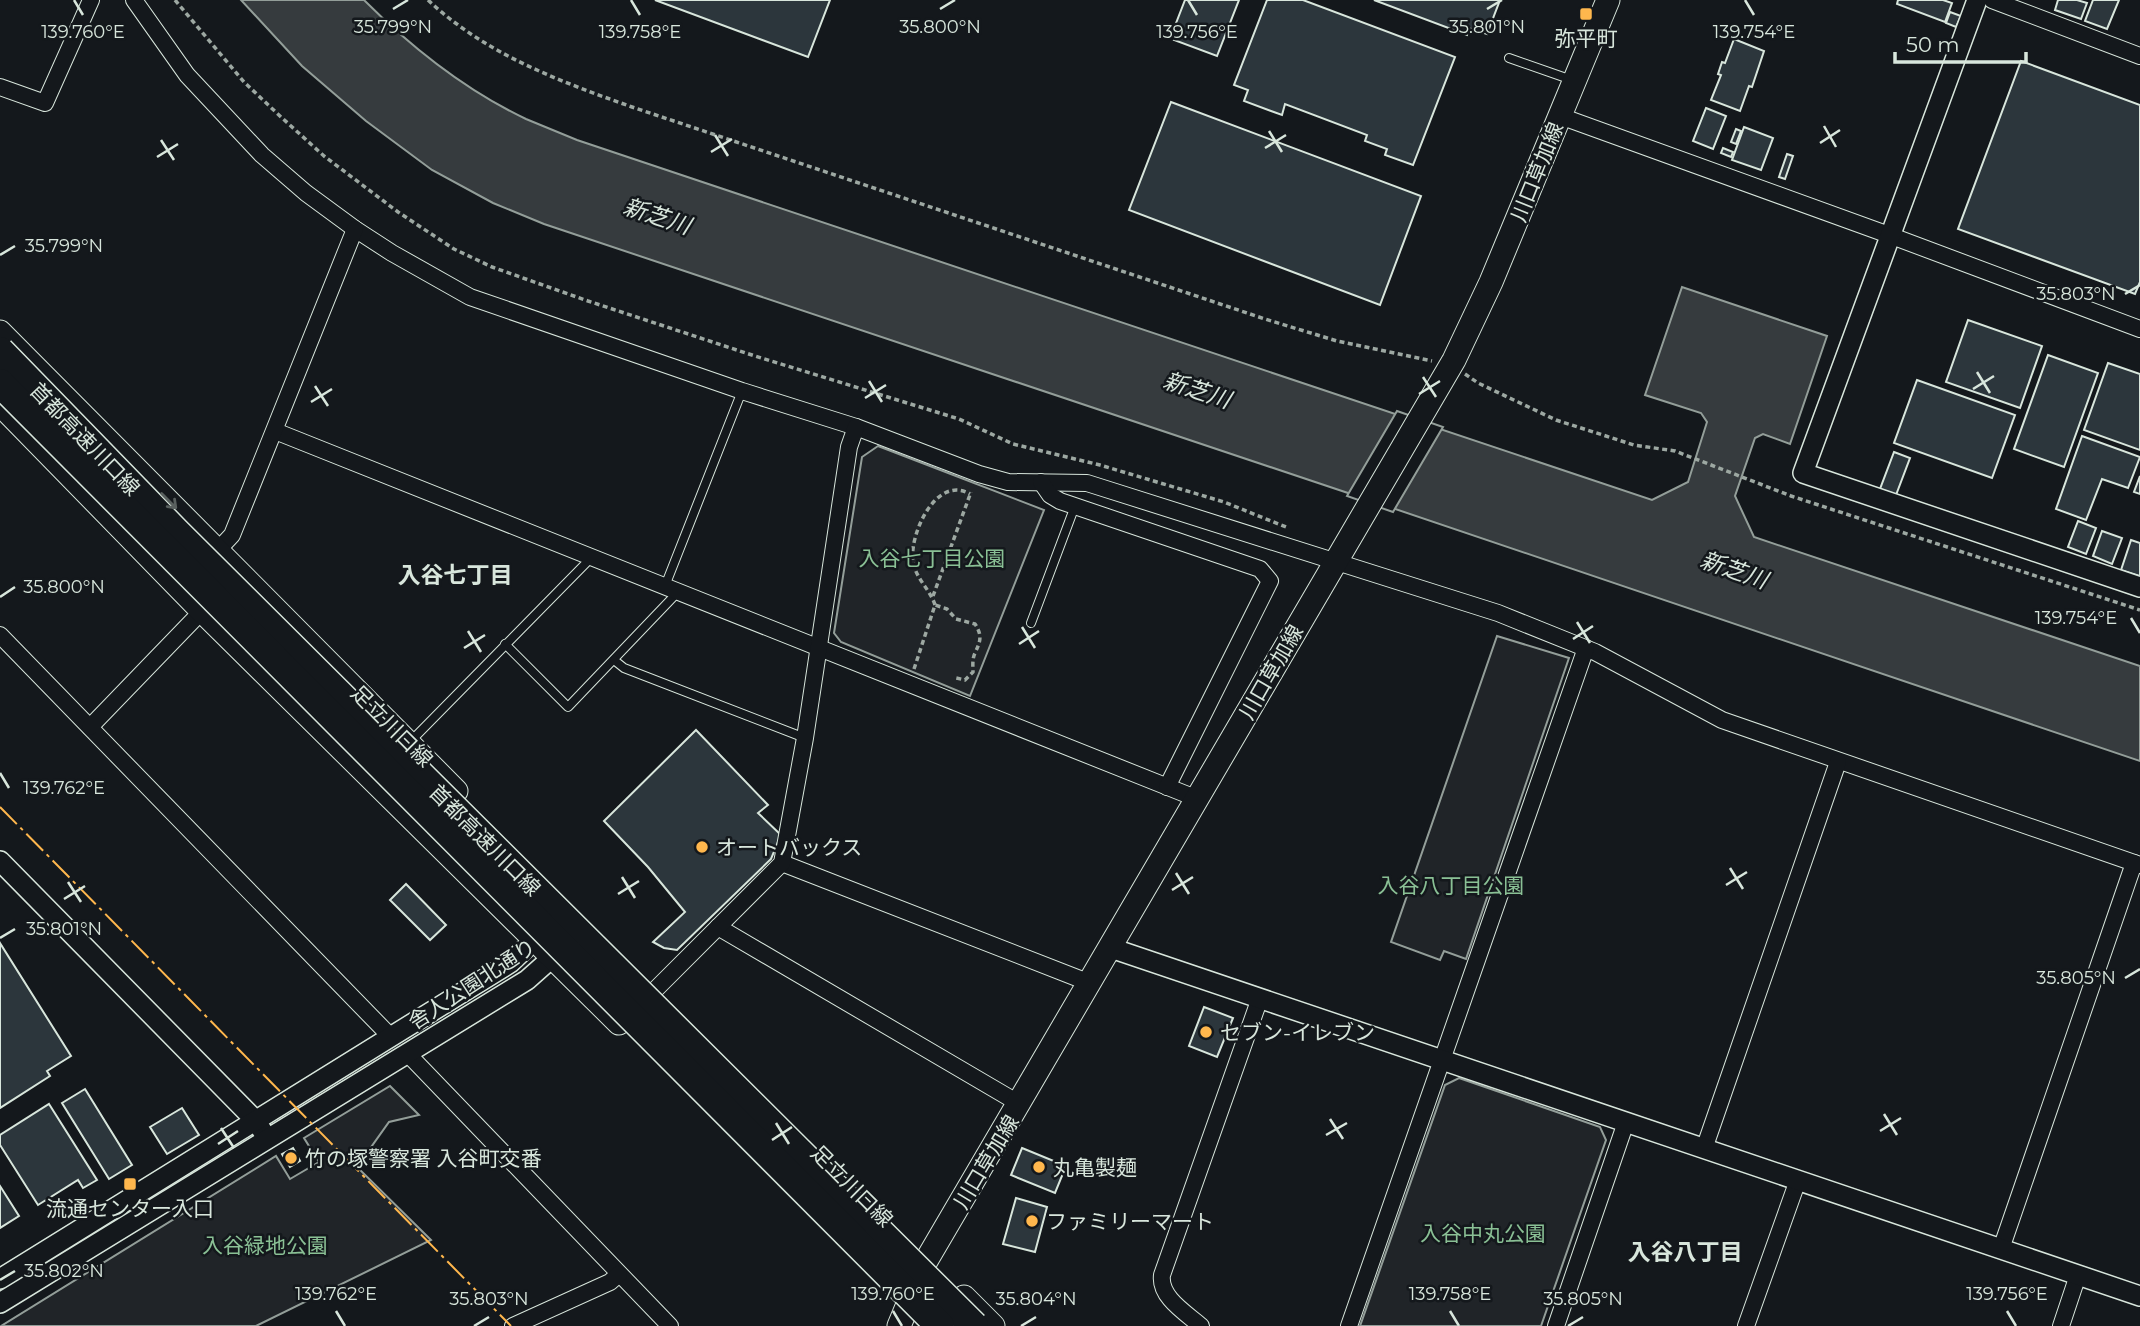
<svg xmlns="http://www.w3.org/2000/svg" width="2140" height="1326" viewBox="0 0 2140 1326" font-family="Montserrat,'Noto Sans JP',sans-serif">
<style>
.green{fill:#202428;stroke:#939e99;stroke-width:2}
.water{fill:#363b3e;stroke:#939e99;stroke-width:2}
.pier{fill:#14181c;stroke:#939e99;stroke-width:2}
.building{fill:#2c363c;stroke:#d8e6dc;stroke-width:2}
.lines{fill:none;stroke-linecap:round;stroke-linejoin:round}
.service-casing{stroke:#d8e6dc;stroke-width:10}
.minor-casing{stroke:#d8e6dc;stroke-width:18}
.tertiary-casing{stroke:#d8e6dc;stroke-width:22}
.secondary-casing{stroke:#d8e6dc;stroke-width:25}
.path{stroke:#9da8a2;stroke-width:3.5;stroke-dasharray:5 3.5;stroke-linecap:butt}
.service{stroke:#14181c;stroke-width:8}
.minor{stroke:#14181c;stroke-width:16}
.tertiary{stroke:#14181c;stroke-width:19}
.secondary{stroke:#14181c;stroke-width:23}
.motorway-bridge-casing{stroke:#d8e6dc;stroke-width:31;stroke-linecap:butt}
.motorway-bridge{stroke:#14181c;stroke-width:28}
.power{stroke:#ffb74d;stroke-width:2;stroke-dasharray:24 5 3.5 5;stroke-linecap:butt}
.oneway{stroke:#59605f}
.ticks{fill:none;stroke:#d8e6dc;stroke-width:2.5}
.poi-dot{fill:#ffb74d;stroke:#14181c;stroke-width:2.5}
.labels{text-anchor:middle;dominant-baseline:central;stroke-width:5;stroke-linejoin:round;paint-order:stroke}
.poi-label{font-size:21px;fill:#d8e6dc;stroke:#14181c;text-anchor:start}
.street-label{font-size:21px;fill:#d8e6dc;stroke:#14181c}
.park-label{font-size:21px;fill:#8ac095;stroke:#14181c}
.water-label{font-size:23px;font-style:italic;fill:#d8e6dc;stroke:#14181c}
.neighbourhood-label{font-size:23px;font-weight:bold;fill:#d8e6dc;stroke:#14181c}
.ticks-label{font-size:18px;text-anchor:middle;fill:#d8e6dc;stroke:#14181c;stroke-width:5;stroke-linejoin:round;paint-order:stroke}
</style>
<rect width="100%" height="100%" fill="#14181c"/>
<g class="green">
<path d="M878,446l166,64 -74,186 -129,-54 -7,-9 28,-176z"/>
<path d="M1497,636l72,22 -103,301 -22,-8 -4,9 -49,-18z"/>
<path d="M1459,1078l141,49 6,13 -65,186h-181l85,-241z"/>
<path d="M390,1086l29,29 -30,7 -32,45 74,73 -175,86h-255l275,-170 14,23 29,-17 -15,-24z"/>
</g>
<path class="water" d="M241,0h123c46,46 103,91 162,119 17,7 34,14 51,21l1075,360 36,-18 19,-60 -6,-9 -56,-18 37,-108 145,49 -37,108 -27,-10 -8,4 -20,58 19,41 386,129v95l-792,-268 -804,-269 -51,-21 -61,-33 -66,-49 -64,-55z"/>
<path class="pier" d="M1397,411l46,16 -50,85 -46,-16z"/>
<g class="building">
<path d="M655,0h175l-22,57z"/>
<path d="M1185,0h54l-22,56 -43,-16 3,-7 -4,-2z"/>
<path d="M1267,0h36l152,57 -42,108 -28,-10 2,-6 -22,-8 2,-6 -82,-31 -3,11 -38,-14 4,-11 -14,-5z"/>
<path d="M1374,0h126l-13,34 -18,-6 -2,7z"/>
<path d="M1898,0h45l9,3 -7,19 -48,-18z"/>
<path d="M2058,0h19l10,3 -6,16 -26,-9z"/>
<path d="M2093,0h26l-12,29 -22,-8z"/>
<path d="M1950,12l11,4 -5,11 -10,-4z"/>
<path d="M1734,39l30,12 -12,36 -3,-1 -9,25 -29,-11 10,-25 -3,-1 4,-12 3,1z"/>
<path d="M2021,61l119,44v177l-5,12 -177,-65z"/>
<path d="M1171,102l250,94 -41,109 -251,-95z"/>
<path d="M1706,108l20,8 -13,33 -20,-8z"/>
<path d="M1744,127l29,11 -12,32 -29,-10z"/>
<path d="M1736,129l5,2 -5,13 -5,-2z"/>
<path d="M1723,148l10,4 -2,5 -10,-4z"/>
<path d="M1787,154l6,2 -8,23 -6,-2z"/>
<path d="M1968,320l74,26 -22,62 -74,-26z"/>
<path d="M2048,355l50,18 -34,94 -50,-18z"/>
<path d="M2108,363l32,11v76l-56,-20z"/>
<path d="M1917,380l98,35 -23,63 -98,-35z"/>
<path d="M2082,436l58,21 -12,31 -26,-9 -16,41 -30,-11z"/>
<path d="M1894,452l16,6 -14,37 -16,-6z"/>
<path d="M2140,476v18l-6,-2z"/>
<path d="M2078,521l18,7 -10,26 -18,-7z"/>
<path d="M2102,531l20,7 -10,26 -19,-8z"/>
<path d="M2131,540l9,3v33l-19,-6z"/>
<path d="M696,730l72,75 -10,8 23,22 -10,24 -94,91 -13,-2 -11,-6 32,-30 -37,-45 -44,-46z"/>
<path d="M406,884l40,41 -16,15 -40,-40z"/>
<path d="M0,943l71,113 -24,15 3,5 -50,32z"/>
<path d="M1204,1007l29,11 -16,39 -28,-11z"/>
<path d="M85,1089l47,76 -23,14 -47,-76z"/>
<path d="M49,1104l48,76 -14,8 -5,-8 -40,25 -38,-60v-10z"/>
<path d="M182,1108l17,27 -32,19 -17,-27z"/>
<path d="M293,1148l7,13 -10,6 -8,-13z"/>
<path d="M1022,1148l44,18 -11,27 -44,-18z"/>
<path d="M0,1186l19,30 -19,12z"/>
<path d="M1016,1198l31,9 -12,45 -32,-8z"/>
</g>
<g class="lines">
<g class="service-casing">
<g id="service">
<path d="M1509,58l63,22"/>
<path d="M665,586l77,-195"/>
<path d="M1031,623l44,-117"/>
<path d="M505,644l63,63 110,-115"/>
<path d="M614,660l10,8 181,70"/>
<path d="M409,743l182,-185"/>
</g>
</g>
<g class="minor-casing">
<g id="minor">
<path d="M134,0l53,75 75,80 44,38 49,36 37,24 78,44 272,94 114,36 123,47 29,8 79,1 411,130 97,39 127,68 418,145"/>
<path d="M1992,0l148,56"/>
<path d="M0,87l45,16 46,-103"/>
<path d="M1560,116l329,119 251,94"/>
<path d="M275,431l923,368"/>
<path d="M1041,482l9,13 10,6 200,68 10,12 -103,206"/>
<path d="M218,550l14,-15 123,-306"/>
<path d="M0,635l391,402"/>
<path d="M90,727l112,-116"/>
<path d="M782,863l308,120"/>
<path d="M718,927l302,177"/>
<path d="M655,990l127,-127 23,-125 44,-291 7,-20"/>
<path d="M407,1053l263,273"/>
<path d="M1704,1149l134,-387"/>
<path d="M2001,1249l133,-386"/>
<path d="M513,1326l97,-44 9,-8"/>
<path d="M1201,1326c-15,-13 -42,-29 -39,-51l98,-277"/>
<path d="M1349,1326l237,-678"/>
<path d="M1556,1326l70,-204"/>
<path d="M1746,1326l52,-146"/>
<path d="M2061,1326l17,-51"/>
</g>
</g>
<g class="tertiary-casing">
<g id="tertiary">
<path d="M1977,0l-174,473 337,114"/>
<path d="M0,861l256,260 7,11"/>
<path d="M1111,948l1029,348"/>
<path d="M0,1279l510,-316 34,-32"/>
<path d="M0,1303l527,-323 36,-32"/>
</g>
</g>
<g class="secondary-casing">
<g id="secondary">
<path d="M0,332l456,459"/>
<path d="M0,404l202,207 417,412"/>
<path d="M964,1297l29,29"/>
<path d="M899,1326l27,-65 528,-901 37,-78 117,-282"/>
</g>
</g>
<g class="path">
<path d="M175,0l69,82 37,35 43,39 74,56 56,37 38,18 96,34 167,55 204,63 54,25 87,21 124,37 62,25"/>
<path d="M428,0c57,54 131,81 204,107l633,212 72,22 95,20"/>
<path d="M1465,374l13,9 78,37 78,25 41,6 116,45 349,114"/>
<path d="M933,596l38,-104"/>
<path d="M935,605c-5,-16 -20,-27 -22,-44 -4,-26 23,-87 57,-67"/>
<path d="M914,669l21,-64 12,4 9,10 19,5c8,12 5,18 0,29 -3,6 -2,13 -2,19l-8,8 -9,-2"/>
</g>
<use href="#service" class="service"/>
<use href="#minor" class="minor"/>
<use href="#tertiary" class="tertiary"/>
<use href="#secondary" class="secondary"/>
<g class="motorway-bridge-casing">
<g id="motorway-bridge">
<path d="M0,351l176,181 798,794"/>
<path d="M0,383l940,943"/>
</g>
</g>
<use href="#motorway-bridge" class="motorway-bridge"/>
<path class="power" d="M0,807l511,519"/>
</g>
<defs><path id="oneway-shaft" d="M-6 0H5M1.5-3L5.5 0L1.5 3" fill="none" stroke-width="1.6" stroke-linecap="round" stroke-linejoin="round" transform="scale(1.75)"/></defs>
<use class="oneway" href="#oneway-shaft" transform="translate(169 501) rotate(45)"/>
<path class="ticks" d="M74,0l9,15M631,0l9,15M1188,0l9,15M1745,0l9,15M393,9l15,-9M940,9l15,-9M1487,9l15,-9M1824,126l12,21M1269,131l13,21M715,135l13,21M161,140l13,20M1820,143l20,-13M1265,148l21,-13M711,152l21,-13M157,157l21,-13M0,255l15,-9M2125,294l15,-9M1977,372l13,21M1423,377l13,20M869,381l13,21M315,386l13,20M1973,389l21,-13M1419,394l21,-13M865,398l21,-13M311,402l21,-13M0,597l15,-10M2131,618l9,15M1577,622l13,21M1022,627l13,21M468,631l13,21M1573,639l20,-13M1019,644l20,-13M464,648l21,-13M0,773l9,15M1730,868l13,21M1176,873l13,21M622,877l13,21M68,882l13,20M1726,885l21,-13M1172,890l21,-13M618,894l21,-13M64,899l21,-13M0,938l15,-9M2125,978l15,-9M1884,1114l13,21M1330,1119l13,20M776,1123l13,21M221,1128l13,20M1880,1131l21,-13M1326,1135l21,-12M772,1140l20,-13M218,1144l20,-13M0,1280l15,-9M336,1311l9,15M893,1311l9,15M1450,1311l9,15M2007,1311l9,15M474,1326l15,-9M1021,1326l15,-9M1568,1326l15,-9"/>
<g class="poi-dot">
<rect x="1579" y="7" width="14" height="14" rx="3.5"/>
<circle cx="702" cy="847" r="7"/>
<circle cx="1206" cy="1032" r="7"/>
<circle cx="291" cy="1158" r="7"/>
<circle cx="1039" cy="1167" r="7"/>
<rect x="123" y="1177" width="14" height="14" rx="3.5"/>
<circle cx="1032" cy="1221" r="7"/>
</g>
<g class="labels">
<g class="poi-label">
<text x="1586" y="38" text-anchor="middle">弥平町</text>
<text x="716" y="847">オートバックス</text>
<text x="1220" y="1032">セブン-イレブン</text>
<text x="305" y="1158">竹の塚警察署 入谷町交番</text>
<text x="1053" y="1167">丸亀製麺</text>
<text x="130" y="1208" text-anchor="middle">流通センター入口</text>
<text x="1046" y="1221">ファミリーマート</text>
</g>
<g class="street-label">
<text transform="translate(1537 172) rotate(-68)">川口草加線</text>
<text transform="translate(85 439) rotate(46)">首都高速川口線</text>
<text transform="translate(1271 672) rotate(-60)">川口草加線</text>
<text transform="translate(392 726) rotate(45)">足立川口線</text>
<text transform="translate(485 840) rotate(45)">首都高速川口線</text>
<text transform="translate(472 984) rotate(-33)">舎人公園北通り</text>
<text transform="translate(986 1162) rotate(-59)">川口草加線</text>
<text transform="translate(852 1186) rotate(45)">足立川口線</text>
</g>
<g class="park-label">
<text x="932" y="558">入谷七丁目公園</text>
<text x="1451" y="885">入谷八丁目公園</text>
<text x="1483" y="1233">入谷中丸公園</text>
<text x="265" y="1245">入谷緑地公園</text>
</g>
<g class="water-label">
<text transform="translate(657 216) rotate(18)">新芝川</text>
<text transform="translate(1197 390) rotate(18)">新芝川</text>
<text transform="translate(1734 570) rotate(19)">新芝川</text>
</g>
<g class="neighbourhood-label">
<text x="455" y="575">入谷七丁目</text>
<text x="1685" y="1252">入谷八丁目</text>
</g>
</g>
<g class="ticks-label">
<text x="393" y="33">35.799°N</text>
<text x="940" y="33">35.800°N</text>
<text x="1487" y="33">35.801°N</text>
<text x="83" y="38">139.760°E</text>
<text x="640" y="38">139.758°E</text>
<text x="1197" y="38">139.756°E</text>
<text x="1754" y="38">139.754°E</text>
<text x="64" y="252">35.799°N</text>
<text x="2076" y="300">35.803°N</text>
<text x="64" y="593">35.800°N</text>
<text x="2076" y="624">139.754°E</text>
<text x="64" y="794">139.762°E</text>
<text x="64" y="935">35.801°N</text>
<text x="2076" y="984">35.805°N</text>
<text x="64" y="1277">35.802°N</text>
<text x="336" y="1300">139.762°E</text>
<text x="893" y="1300">139.760°E</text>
<text x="1450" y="1300">139.758°E</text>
<text x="2007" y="1300">139.756°E</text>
<text x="489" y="1305">35.803°N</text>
<text x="1036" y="1305">35.804°N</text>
<text x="1583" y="1305">35.805°N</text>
</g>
<path d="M1895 52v10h131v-10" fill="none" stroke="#d8e6dc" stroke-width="3.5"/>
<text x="1906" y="52" font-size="21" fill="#d8e6dc" stroke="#14181c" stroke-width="5" paint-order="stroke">50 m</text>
</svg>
